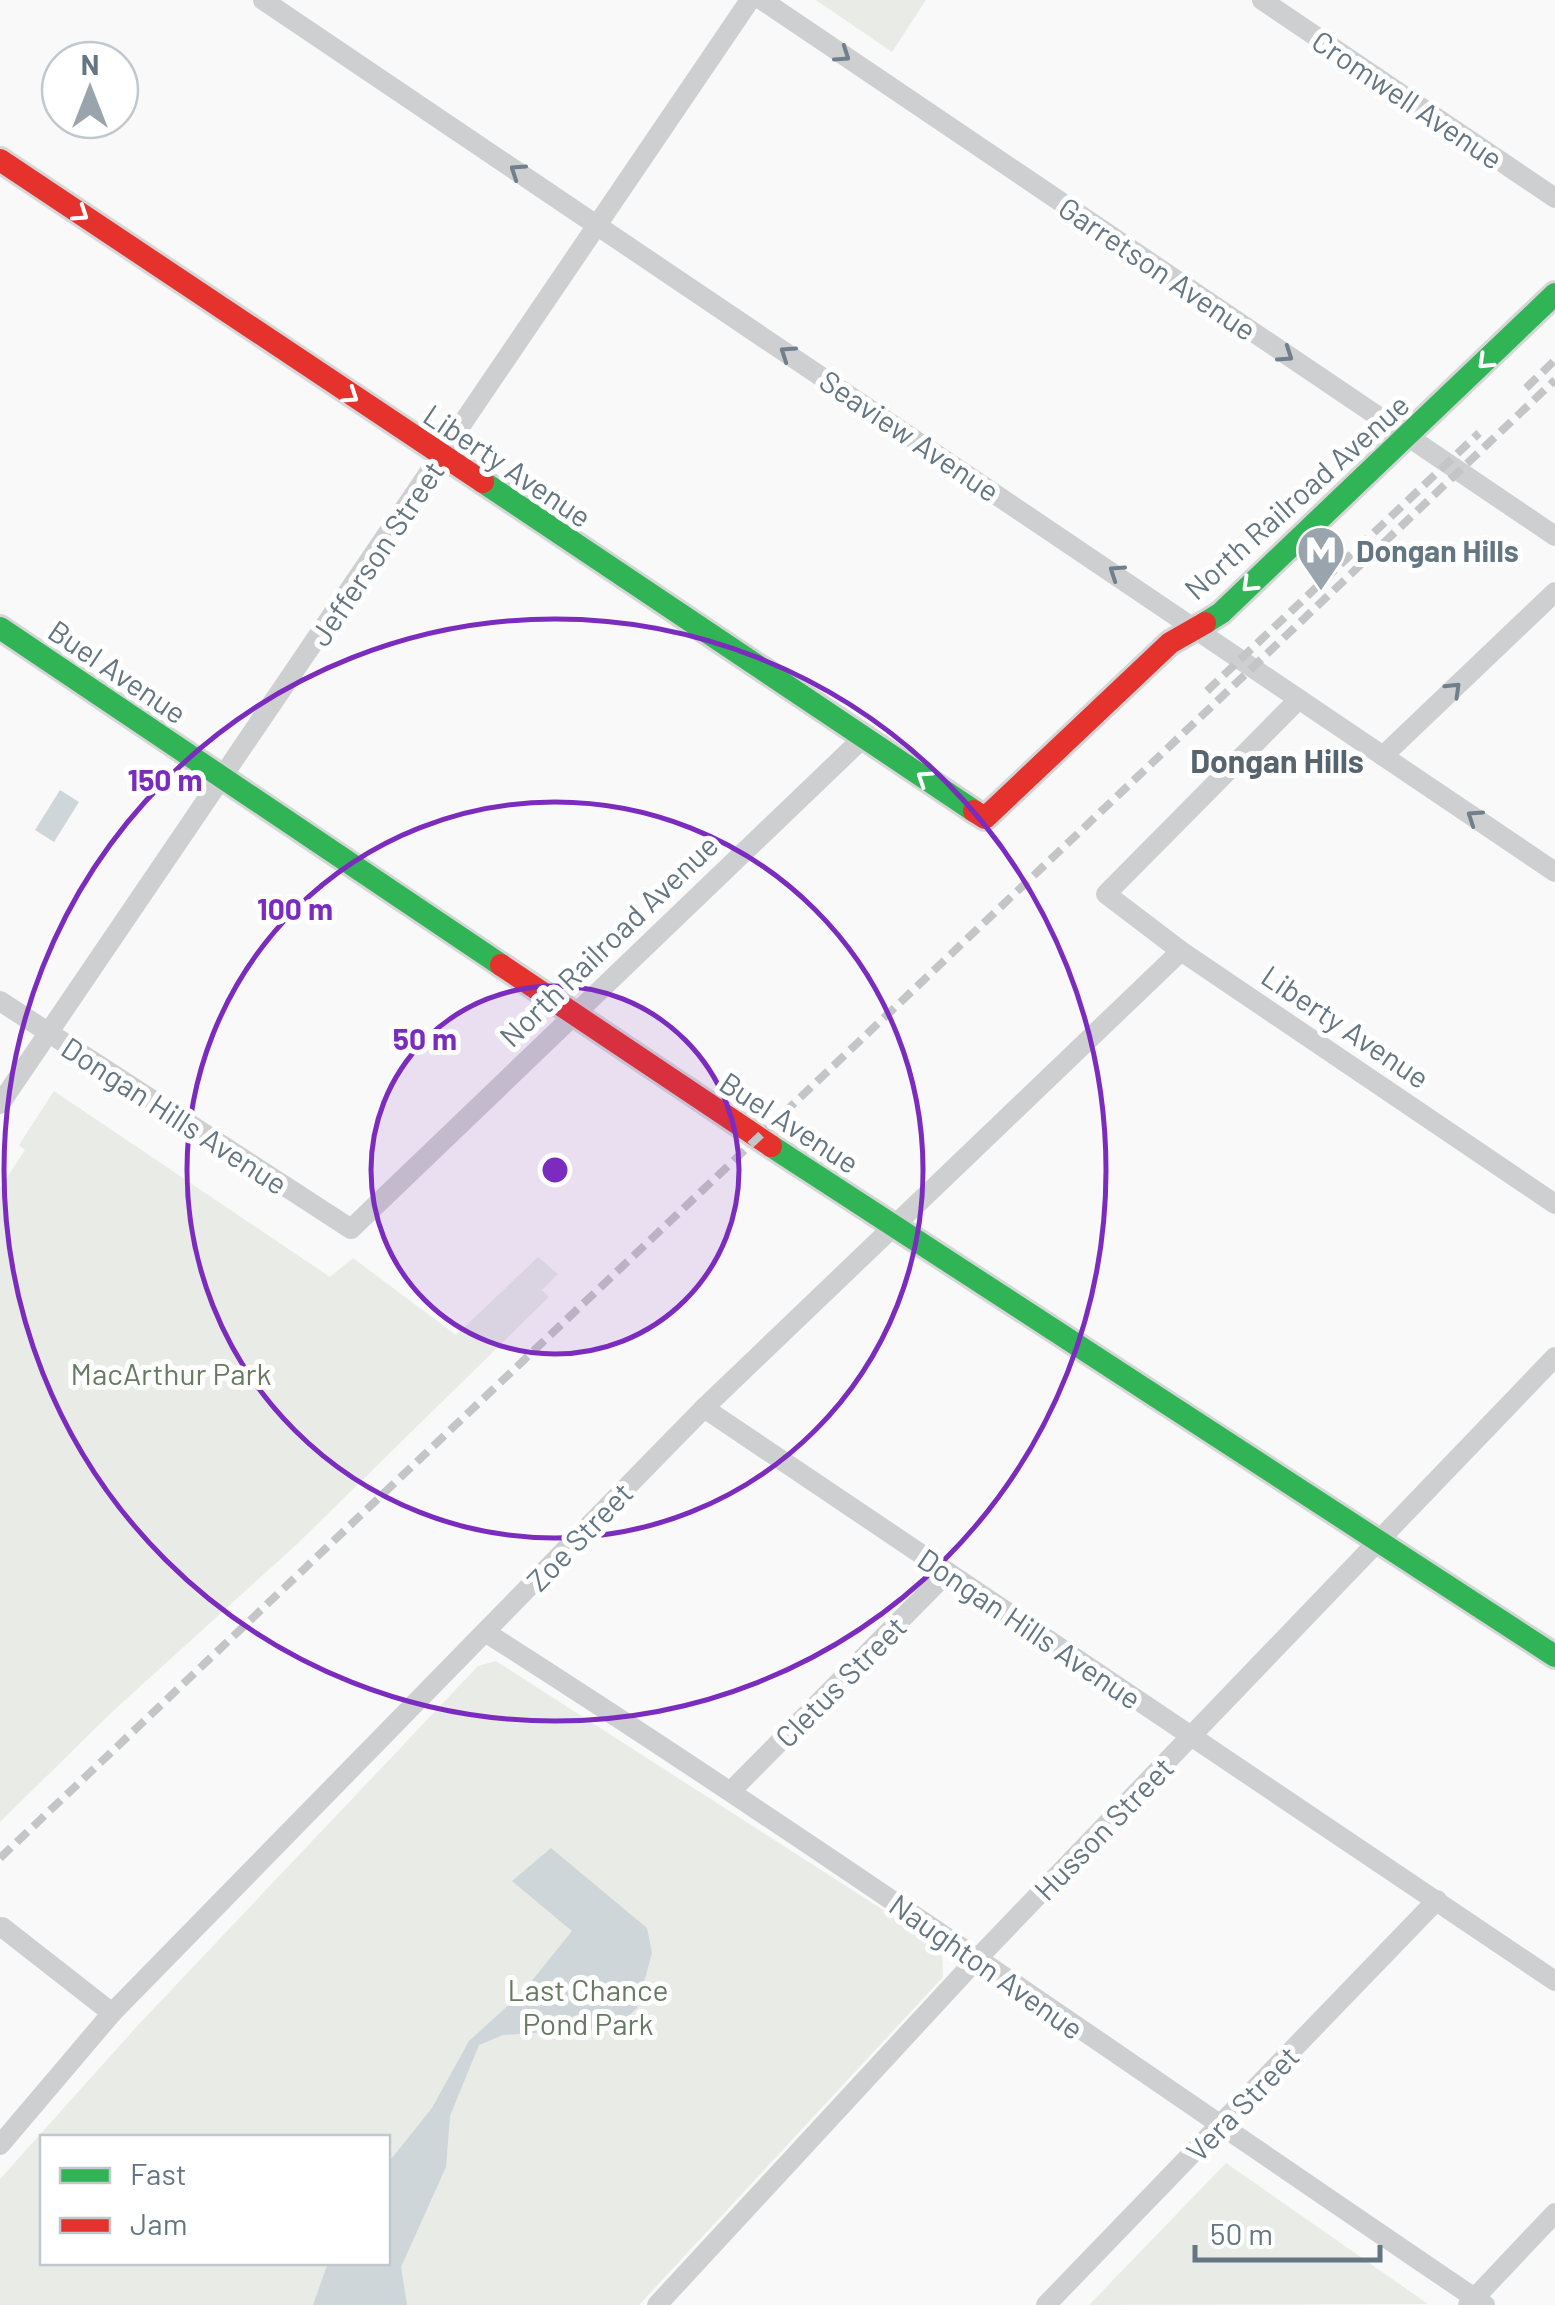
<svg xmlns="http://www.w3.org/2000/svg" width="1555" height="2305" viewBox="0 0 1555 2305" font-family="Barlow,sans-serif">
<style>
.green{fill:#e8ebe6;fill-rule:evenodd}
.water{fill:#ced6d9}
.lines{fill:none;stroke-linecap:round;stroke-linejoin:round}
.fast-casing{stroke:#d5d6d7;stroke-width:28}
.jam-casing{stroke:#d5d6d7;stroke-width:28}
.street{stroke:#cecfd0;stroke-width:20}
.fast{stroke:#30b455;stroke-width:22}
.jam{stroke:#e5322d;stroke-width:22}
.rail{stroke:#c3c5c6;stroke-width:8;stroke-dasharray:15 8;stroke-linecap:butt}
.oneway{stroke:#707f8b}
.oneway2{stroke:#fff}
.ring{fill:none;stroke:#7b2cbf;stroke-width:5}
.labels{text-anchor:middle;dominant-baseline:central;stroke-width:10;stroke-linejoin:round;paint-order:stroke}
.street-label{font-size:30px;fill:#657683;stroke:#fff}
.poi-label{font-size:30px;font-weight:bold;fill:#657683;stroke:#fff;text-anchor:start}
.park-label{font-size:30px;fill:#687a64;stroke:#fff}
.neighbourhood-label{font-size:32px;font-weight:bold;fill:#57646e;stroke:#fff}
.centre{fill:#7b2cbf;stroke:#fff;stroke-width:5}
.ring-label{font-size:30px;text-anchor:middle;font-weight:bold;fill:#7b2cbf;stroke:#fff;stroke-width:10;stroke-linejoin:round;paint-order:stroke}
</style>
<rect width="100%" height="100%" fill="#f9f9f9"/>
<g class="green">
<path d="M816,0h110l-34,52z"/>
<path d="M54,1091l276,186 23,-19 103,77 82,-78 20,17 -16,16 7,7 -253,248 -184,167 -112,110v-634l25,-38 -6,-5z"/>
<path d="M496,1661l437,281 9,9 1,26 -304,328h-639v-126l140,-156 338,-357zM42,2138h346v124h-346z"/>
<path d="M1226,2163l202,141 -339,1z"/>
</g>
<g class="water">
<path d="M60,790l19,12 -25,40 -19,-12z"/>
<path d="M551,1848l96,80 5,25 -15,55 -21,20 -113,7 -24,10 -29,71 -4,51 -45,100 6,38h-94l15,-42 60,-1v-99l44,-55 37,-67 53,-48 50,-62 -60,-50z"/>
</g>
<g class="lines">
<g class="fast-casing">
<g id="fast">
<path d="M483,482l491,329"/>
<path d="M1205,623l16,-10 334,-319"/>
<path d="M0,628l501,337"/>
<path d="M771,1146l784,510"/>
</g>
</g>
<g class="jam-casing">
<g id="jam">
<path d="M0,160l483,322"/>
<path d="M974,811l11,7 185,-175 35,-20"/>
<path d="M501,965l270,181"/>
</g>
</g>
<g class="street">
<path d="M263,0l1292,872"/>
<path d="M762,0l793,536"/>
<path d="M1262,0l293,198"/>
<path d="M1299,699l-193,195 75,57 374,253"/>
<path d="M1383,756l172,-164"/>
<path d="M0,1001l351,228 512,-491"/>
<path d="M0,1104l750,-1104"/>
<path d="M704,1408l851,573"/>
<path d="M485,1632c339,216 667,448 1000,673"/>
<path d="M733,1789l215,-217"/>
<path d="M2,1927l110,86"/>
<path d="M0,2145l112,-132 592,-605 477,-457"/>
<path d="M657,2305l319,-345 579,-603"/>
<path d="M1046,2305l391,-405"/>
<path d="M1468,2305l87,-92"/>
</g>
<use href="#fast" class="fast"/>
<use href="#jam" class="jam"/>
<g class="rail">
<path d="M1526,388l29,-28"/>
<path d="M1207,691l272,-258"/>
<path d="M0,1858l1555,-1478"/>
</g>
</g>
<defs><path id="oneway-chevron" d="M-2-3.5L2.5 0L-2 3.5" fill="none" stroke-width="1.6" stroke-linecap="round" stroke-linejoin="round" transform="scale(2.5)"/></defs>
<g class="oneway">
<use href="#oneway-chevron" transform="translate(843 55) rotate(34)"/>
<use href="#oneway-chevron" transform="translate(517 171) rotate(-146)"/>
<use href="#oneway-chevron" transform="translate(787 353) rotate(-146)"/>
<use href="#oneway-chevron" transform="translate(1286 355) rotate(34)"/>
<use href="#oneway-chevron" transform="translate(1116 572) rotate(-146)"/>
<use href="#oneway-chevron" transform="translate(1454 689) rotate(-44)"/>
<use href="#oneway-chevron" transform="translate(1474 817) rotate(-146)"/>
</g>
<g class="oneway2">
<use href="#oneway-chevron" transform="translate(81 214) rotate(34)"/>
<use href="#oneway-chevron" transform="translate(1485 362) rotate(136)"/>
<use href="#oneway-chevron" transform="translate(351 396) rotate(34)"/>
<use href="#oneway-chevron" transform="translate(1249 585) rotate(136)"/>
<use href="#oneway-chevron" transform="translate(924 778) rotate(-147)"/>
</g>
<circle cx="555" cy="1170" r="184" fill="#7b2cbf" fill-opacity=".12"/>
<g class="ring">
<circle cx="555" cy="1170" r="184"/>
<circle cx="555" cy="1170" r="368"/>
<circle cx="555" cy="1170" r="551"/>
</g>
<defs>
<g id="metro-pin" transform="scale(2.5)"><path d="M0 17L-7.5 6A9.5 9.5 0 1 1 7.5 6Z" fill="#99a4ac" stroke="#fff"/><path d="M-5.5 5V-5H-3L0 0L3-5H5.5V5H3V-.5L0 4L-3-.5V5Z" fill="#fff"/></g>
</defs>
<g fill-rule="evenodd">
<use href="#metro-pin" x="1321" y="550"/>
</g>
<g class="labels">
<g class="street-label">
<text transform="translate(1408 99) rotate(34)">Cromwell Avenue</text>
<text transform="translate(1158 268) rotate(34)">Garretson Avenue</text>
<text transform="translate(910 435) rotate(34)">Seaview Avenue</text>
<text transform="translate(508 465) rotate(34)">Liberty Avenue</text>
<text transform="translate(1296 496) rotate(-42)">North Railroad Avenue</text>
<text transform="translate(376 553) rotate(-56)">Jefferson Street</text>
<text transform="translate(118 671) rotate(34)">Buel Avenue</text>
<text transform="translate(608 940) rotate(-44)">North Railroad Avenue</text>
<text transform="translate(1346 1026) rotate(34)">Liberty Avenue</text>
<text transform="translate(175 1115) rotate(33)">Dongan Hills Avenue</text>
<text transform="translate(790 1122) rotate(33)">Buel Avenue</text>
<text transform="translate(579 1536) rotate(-46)">Zoe Street</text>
<text transform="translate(1030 1628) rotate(34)">Dongan Hills Avenue</text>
<text transform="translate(840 1681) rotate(-45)">Cletus Street</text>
<text transform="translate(1103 1828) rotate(-46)">Husson Street</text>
<text transform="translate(987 1966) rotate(35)">Naughton Avenue</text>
<text transform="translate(1242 2103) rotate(-46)">Vera Street</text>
</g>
<g class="poi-label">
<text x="1356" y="550">Dongan Hills</text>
</g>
<g class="park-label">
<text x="171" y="1373">MacArthur Park</text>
<text x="588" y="1989">Last Chance<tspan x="588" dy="34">Pond Park</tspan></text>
</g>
<g class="neighbourhood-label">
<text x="1277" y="760">Dongan Hills</text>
</g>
</g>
<circle cx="555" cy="1170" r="15" class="centre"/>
<g class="ring-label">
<text x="165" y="791">150 m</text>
<text x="295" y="920">100 m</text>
<text x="425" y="1050">50 m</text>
</g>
<rect x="40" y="2135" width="350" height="130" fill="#ffffff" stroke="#c1c8cd" stroke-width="2.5"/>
<rect x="60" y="2168" width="50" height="15" fill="#30b455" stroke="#c1c8cd" stroke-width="2.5"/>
<text x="130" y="2185" font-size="30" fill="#657683">Fast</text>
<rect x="60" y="2218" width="50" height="15" fill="#e5322d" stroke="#c1c8cd" stroke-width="2.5"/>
<text x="130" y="2235" font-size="30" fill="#657683">Jam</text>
<g transform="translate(90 90)"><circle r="48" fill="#ffffff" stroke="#c1c8cd" stroke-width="2.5"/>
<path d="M0-8L18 38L0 25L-18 38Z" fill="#99a4ac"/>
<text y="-15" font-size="28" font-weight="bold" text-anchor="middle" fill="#657683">N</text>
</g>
<path d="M1195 2245v15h185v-15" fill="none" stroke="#657683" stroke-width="5"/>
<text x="1210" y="2245" font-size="30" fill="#657683" stroke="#ffffff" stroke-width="8" paint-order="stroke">50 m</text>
</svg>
